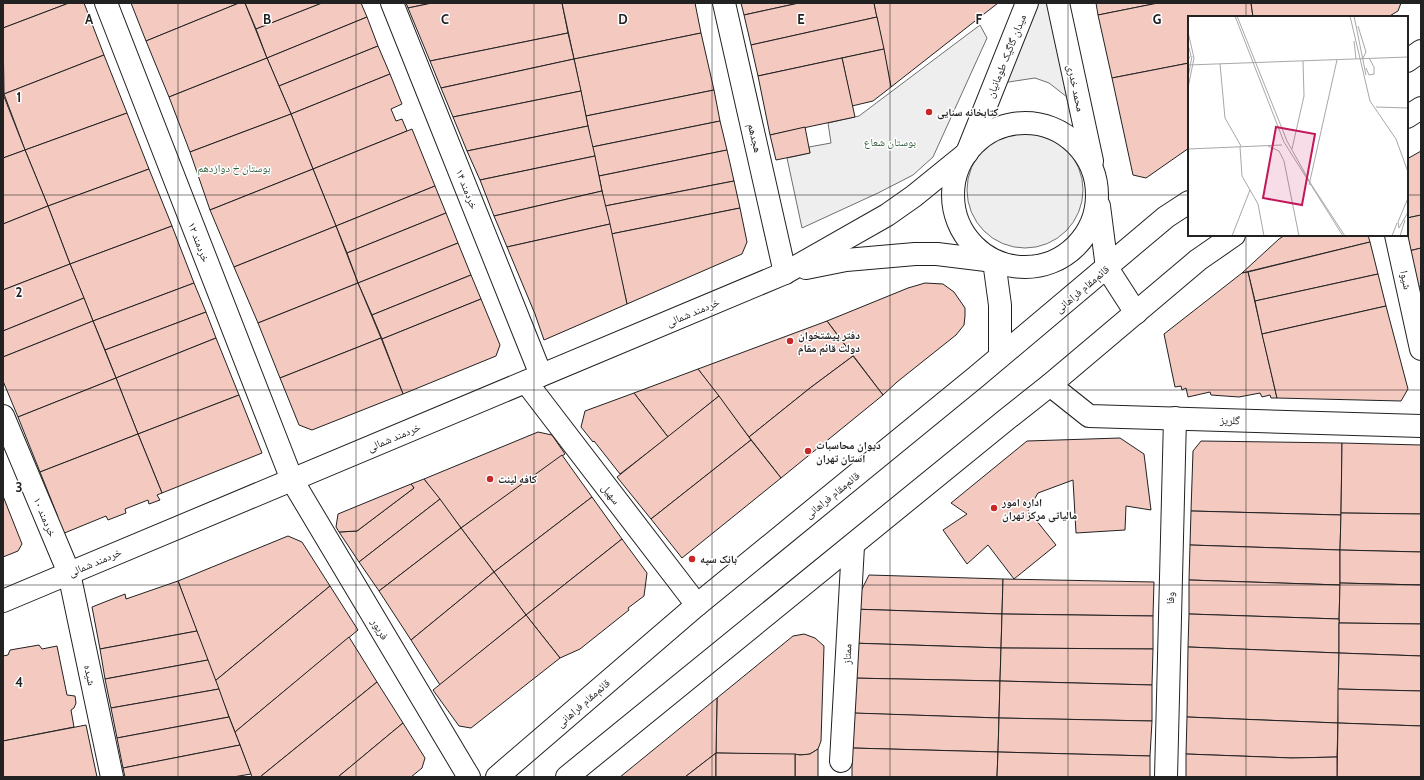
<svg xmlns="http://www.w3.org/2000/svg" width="1424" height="780" viewBox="0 0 1424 780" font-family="Cabin,'Noto Naskh Arabic',sans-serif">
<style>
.green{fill:#eee;stroke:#6f6f6f}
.building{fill:#f3c9c0;stroke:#222}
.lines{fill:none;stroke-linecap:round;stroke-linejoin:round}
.minor-casing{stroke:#222;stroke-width:24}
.tertiary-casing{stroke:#222;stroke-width:24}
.secondary-casing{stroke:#222;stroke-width:24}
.minor{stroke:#fff;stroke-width:22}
.tertiary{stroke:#fff;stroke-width:22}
.secondary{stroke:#fff;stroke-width:22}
.grid{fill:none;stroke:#222;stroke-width:1;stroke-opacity:0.55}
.poi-dot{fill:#c62828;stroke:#fff;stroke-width:1.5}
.labels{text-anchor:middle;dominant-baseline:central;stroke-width:3;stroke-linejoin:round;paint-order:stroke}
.street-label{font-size:11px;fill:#222;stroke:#fff}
.poi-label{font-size:11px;font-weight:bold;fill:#222;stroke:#fff;text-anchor:start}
.park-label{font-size:11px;fill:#2f5e38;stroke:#fff}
.inset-road{fill:none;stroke:#a7a7a7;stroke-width:1}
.view{fill:#c2185b;fill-opacity:0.15;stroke:#c2185b;stroke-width:2}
.inset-edge{fill:none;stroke:#222;stroke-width:2}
.grid-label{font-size:13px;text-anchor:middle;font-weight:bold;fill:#222;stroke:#fff;stroke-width:3;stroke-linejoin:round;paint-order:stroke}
</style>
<rect width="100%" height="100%" fill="#fff"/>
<g class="green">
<path d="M1038,3h15l23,101 -27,-21 -14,-5 -33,5z"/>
<path d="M980,25l7,13 -54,119 -20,18 -35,18 -76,35 -15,-70 23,-5 -1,-6 22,-4 -3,-20 31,-7z"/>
<circle cx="1025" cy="190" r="58"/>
</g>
<g class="building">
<path d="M3,3h66l-66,25z"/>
<path d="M69,3h15l20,52 -100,39 -1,-66z"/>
<path d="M131,3h108l-93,38z"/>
<path d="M239,3h6l22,55 -98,39 -23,-56z"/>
<path d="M245,3h77l-66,26z"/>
<path d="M322,3h39l6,14 -100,41 -11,-29z"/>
<path d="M406,3h26l-24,5z"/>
<path d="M432,3h130l6,30 -138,28 -22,-53z"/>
<path d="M562,3h133l6,30 -127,26z"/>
<path d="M741,3h58l-55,12z"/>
<path d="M799,3h75l3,14 -126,28 -7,-30z"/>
<path d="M874,3h124l-107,84z"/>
<path d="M1096,3h62l-60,12z"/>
<path d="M1158,3h93l2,14h-64v46l-77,15 -14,-63z"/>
<path d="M1251,3h150l-3,8 -10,6h-135z"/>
<path d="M367,17l11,29 -99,40 -12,-28z"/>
<path d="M877,17l7,32 -126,27 -7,-31z"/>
<path d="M568,33l6,26 -133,29 -11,-27z"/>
<path d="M701,33l13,57 -128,26 -12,-57z"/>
<path d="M378,46l12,28 -99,40 -12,-28z"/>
<path d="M884,49l7,38 -18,14 -21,5 -10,-48z"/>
<path d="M104,55l23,58 -102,37 -21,-56z"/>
<path d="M267,58l24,56 -101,38 -21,-55z"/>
<path d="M842,58l13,59 -85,18 -12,-59z"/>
<path d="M574,59l7,32 -128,26 -12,-29z"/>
<path d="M1189,63v85l-43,30 -13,-3 -21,-97z"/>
<path d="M390,74l12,30 -11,5 5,12 6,-2 5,12 -94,38 -22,-55z"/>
<path d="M714,90l6,31 -128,26 -6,-31z"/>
<path d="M581,91l7,35 -5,1 -116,24 -14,-34z"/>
<path d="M3,94l22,56 -22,8z"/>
<path d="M127,113l22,56 -101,37 -23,-56z"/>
<path d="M291,114l22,55 -103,41 -20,-58z"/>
<path d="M720,121l7,29 -128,26 -7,-29z"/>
<path d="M588,126l7,30 -115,24 -13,-29z"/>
<path d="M805,127l5,26 -34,7 -6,-25z"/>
<path d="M412,129l23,57 -99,40 -23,-57z"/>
<path d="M25,150l23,56 -45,18v-66z"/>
<path d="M727,150l7,31 -129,25 -6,-30z"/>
<path d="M1421,151v64l-14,3v-59z"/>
<path d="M595,156l7,35 -108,25 -14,-36z"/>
<path d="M149,169l23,57 -102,38 -22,-58z"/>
<path d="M313,169l23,57 -102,41 -24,-57z"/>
<path d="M734,181l6,27 -129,26 -6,-28z"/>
<path d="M435,186l11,27 -99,40 -11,-27z"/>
<path d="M602,191l8,33 -103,23 -13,-31z"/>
<path d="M48,206l22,58 -67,26v-66z"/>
<path d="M740,208l7,34 -5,12 -115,50 -16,-70z"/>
<path d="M446,213l12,30 -100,40 -11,-30z"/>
<path d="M1421,215v33l-12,3 -2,-33z"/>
<path d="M610,224l17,80 -83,36 -9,-26 -28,-67z"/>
<path d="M172,226l22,57 -101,38 -23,-57z"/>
<path d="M336,226l22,57 -100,40 -24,-56z"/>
<path d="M1285,235h83l2,7 -128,31 37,-34z"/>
<path d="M1370,242l8,32 -123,27 -7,-29z"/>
<path d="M458,243l13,32 -99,40 -14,-32z"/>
<path d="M1421,248v38l-4,1 -8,-36z"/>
<path d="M70,264l14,34 -81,33v-41z"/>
<path d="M1248,272l29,126h-6l-1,-3 -8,2 -2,-4 -21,4 -28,-2 -1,-3 -22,5 -2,-9 -4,2 -1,-4 -6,1 -11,-53 78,-61z"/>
<path d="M1378,274l8,32 -124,28 -7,-33z"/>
<path d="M471,275l10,24 -99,40 -10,-24z"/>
<path d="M194,283l12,29 -101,38 -12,-29z"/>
<path d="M358,283l23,55 -101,40 -22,-55z"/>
<path d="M925,283l18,1 11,8 11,16v8l-1,9 -8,10 -59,47 -14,13 -56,-74 81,-33z"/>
<path d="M84,298l9,23 -90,36v-26z"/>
<path d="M481,299l19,46 -4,11 -93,38 -21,-55z"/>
<path d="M1386,306l22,83 -7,12 -124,-3 -15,-64z"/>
<path d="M206,312l10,26 -100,40 -11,-28z"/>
<path d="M93,321l23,57 -98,39 -15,-36v-24z"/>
<path d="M827,321l26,35 -43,32 -61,49 -51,-68z"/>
<path d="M216,338l23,57 -101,39 -22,-56z"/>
<path d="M381,338l22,56 -91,36 -13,-5 -19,-47z"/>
<path d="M853,356l30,39 -102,83 -32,-41 61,-49z"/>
<path d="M698,369l21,27 -51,41 -34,-44z"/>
<path d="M116,378l22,56 -98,38 -22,-55z"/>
<path d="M634,393l34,44 -48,37 -26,-33 -1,1 -12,-15 4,-16z"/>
<path d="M239,395l23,58 -100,40 -24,-59z"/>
<path d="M719,396l32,44 -100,79 -34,-42z"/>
<path d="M538,432l14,3 13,19 -104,74 -37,-49z"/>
<path d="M138,434l24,59 -5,2 3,5 -11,4 -1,-4 -23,9 1,4 -18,7 -2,-4 -44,18 -6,-16 2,-1 -18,-45z"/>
<path d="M1120,438l24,16 7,56 -25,-4 -1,24 -49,3 -3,-53 -35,13 -10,17 28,35 -42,34 -26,-34 -21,19 -24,-34 24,-16 -16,-11 76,-62z"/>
<path d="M751,440l30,38 -99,80 -31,-39z"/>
<path d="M1201,441l141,2 -1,72 -150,-4 2,-60z"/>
<path d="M1342,443l79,2v69l-80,-1z"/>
<path d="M562,455l30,42 -98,75 -33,-44z"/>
<path d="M424,479l16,20 -81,63 -20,-30 18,-1 57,-43 -3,-4z"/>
<path d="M411,484l3,4 -57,43 -18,1 -3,-5 2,-13z"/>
<path d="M3,496l19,48 -4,7 -15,6z"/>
<path d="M592,497l30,42 -96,76 -32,-43z"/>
<path d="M440,499l21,29 -82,63 -20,-29z"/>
<path d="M1191,511l150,4 -1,35 -150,-5z"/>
<path d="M1341,513l80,1v38l-81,-2z"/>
<path d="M461,528l33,44 -83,68 -32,-49z"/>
<path d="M288,536l14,6 28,44 -115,95 -37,-100z"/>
<path d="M622,539l25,34 -3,23 -16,12 1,2 -49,39 -20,9 -34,-43z"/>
<path d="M1190,545l150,5v35l-151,-5z"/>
<path d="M1340,550l81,2v33l-81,-2z"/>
<path d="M494,572l32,43 -86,70 -29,-45z"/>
<path d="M869,575l134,4 -1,35 -150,-5z"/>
<path d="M1003,579l151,3 -1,34 -151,-2z"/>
<path d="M1189,580l151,5 -1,34 -150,-5z"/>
<path d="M178,581l19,50 -97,18 -8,-42 33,-13 1,5z"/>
<path d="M1340,583l81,2v39l-82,-1z"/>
<path d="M330,586l28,44 -123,102 -20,-51z"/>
<path d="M852,609l150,5 -1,34 -150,-5z"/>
<path d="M1002,614l151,2v33l-152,-1z"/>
<path d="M1189,614l150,5v34l-151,-6z"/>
<path d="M526,615l34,43 -89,70 -12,-2 -26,-36z"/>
<path d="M1339,623l82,1v32l-82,-3z"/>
<path d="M197,631l11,29 -103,19 -5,-30z"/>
<path d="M804,634l11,4 9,8 -3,95 -3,8 -8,5 -5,1 -89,-2 1,-55 76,-62z"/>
<path d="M349,637l28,45 -117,95h-8l-17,-45z"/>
<path d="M851,643l150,5 -1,33 -150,-3z"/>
<path d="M39,645l3,4 15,-3 10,49 8,1 1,7 -2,5 -3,2 3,17 -71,14v-85l5,-1 2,-5z"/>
<path d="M1188,647l151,6 -1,70 -151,-6z"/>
<path d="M1001,648l152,1 -1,36 -152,-4z"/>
<path d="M1339,653l82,3v35l-83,-2z"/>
<path d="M208,660l11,29 -108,19 -6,-29z"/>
<path d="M850,678l150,3 -1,37 -150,-5z"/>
<path d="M1000,681l152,4v36l-153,-3z"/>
<path d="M377,682l26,41 -65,54h-78z"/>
<path d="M219,689l10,28 -112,21 -6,-30z"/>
<path d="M1338,689l83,2v35l-83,-3z"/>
<path d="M717,698l-1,55 -31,24h-65z"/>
<path d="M854,713l145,5 -1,34 -146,-4z"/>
<path d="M229,717l11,28 -117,23 -6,-30z"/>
<path d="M1187,717l151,6 -1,34 -45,1 -106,-4z"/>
<path d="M999,718l153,3 -2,35 -152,-4z"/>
<path d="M403,723l22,35 -3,10 -11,9h-73z"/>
<path d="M1338,723l83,3v51h-84z"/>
<path d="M86,725l11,52h-94v-36z"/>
<path d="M240,745l11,29 -18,3h-108l-2,-9z"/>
<path d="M852,748l146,4 -1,25h-145z"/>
<path d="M818,749v28h-23v-23l5,1 10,-1z"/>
<path d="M998,752l152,4v21h-153z"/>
<path d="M716,753v24h-31l9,-7z"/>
<path d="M716,753l79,1v23h-79z"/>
<path d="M1186,754l106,4 45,-1v20h-151z"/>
</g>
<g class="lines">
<g class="minor-casing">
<g id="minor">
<path d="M106,3l186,477 177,297"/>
<path d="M392,3l149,372"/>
<path d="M724,3l61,270"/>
<path d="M1396,235l25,114"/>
<path d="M526,382l171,223"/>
<path d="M3,416l66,157 43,204"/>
<path d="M841,761l12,-215"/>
<path d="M1166,777l9,-359"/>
</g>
</g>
<g class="tertiary-casing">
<g id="tertiary">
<path d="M1058,3l34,158"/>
<circle cx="1025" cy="195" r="72"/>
<path d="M1099,206l8,62"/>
<path d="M806,268l40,-8 69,-6h22l57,7"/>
<path d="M1050,385l39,31 332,10"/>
<path d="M3,601l782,-328 102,-58 27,-19 53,-43 60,-150"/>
</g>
</g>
<g class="secondary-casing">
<g id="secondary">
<path d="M1407,61l14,-10"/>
<path d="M1407,117l14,-9"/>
<path d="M994,261l6,44v51"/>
<path d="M1107,268l29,45"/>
<path d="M497,777l200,-172 279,-228 190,-160 23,-15"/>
<path d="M567,777l440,-358 43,-34 148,-125 36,-25"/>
</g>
</g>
<use href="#minor" class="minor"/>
<use href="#tertiary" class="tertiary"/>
<use href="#secondary" class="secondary"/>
</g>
<path class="grid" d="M178,3v774M356,3v774M534,3v774M712,3v774M890,3v774M1068,3v774M1246,3v14M3,195h1186M1407,195h14M1246,235v542M3,390h1418M3,585h1418"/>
<g class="poi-dot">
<circle cx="929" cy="112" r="4"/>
<circle cx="790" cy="341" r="4"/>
<circle cx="808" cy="451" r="4"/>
<circle cx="490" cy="479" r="4"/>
<circle cx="994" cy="508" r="4"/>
<circle cx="692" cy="559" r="4"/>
</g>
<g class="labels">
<g class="street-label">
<text transform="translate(1006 56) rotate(-68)">میدان گاگیک طومانیان</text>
<text transform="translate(1076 88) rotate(78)">محمد خدری</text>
<text transform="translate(755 138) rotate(77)">هجدهم</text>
<text transform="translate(467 189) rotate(68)">خردمند ۱۴</text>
<text transform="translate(199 242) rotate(69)">خردمند ۱۲</text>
<text transform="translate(1406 280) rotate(78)">شیوا</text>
<text transform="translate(1082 289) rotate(-40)">قائم‌مقام فراهانی</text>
<text transform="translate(693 312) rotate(-23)">خردمند شمالی</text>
<text transform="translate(1230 420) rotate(2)">گلریز</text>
<text transform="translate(394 437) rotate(-23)">خردمند شمالی</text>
<text transform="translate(611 494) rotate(52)">سهیل</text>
<text transform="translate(832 495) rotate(-39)">قائم‌مقام فراهانی</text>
<text transform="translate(45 517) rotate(67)">خردمند ۱۰</text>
<text transform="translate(95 562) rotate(-23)">خردمند شمالی</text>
<text transform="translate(1170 598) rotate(-89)">وفا</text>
<text transform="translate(380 629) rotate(59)">فریور</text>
<text transform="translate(847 654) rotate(-87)">ممتاز</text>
<text transform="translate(90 675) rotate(78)">شیده</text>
<text transform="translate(583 703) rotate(-41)">قائم‌مقام فراهانی</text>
</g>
<g class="poi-label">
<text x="937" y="112">كتابخانه سنایی</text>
<text x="798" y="335">دفتر پیشتخوان<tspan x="798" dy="13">دولت قائم مقام</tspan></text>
<text x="816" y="445">دیوان محاسبات<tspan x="816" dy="13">استان تهران</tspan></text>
<text x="498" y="479">کافه لینت</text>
<text x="1002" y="502">اداره امور<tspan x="1002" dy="13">مالیاتی مرکز تهران</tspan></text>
<text x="700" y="559">بانک سپه</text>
</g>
<g class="park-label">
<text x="890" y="142">بوستان شعاع</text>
<text x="234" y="168">بوستان خ دوازدهم</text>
</g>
</g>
<g transform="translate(1188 16)">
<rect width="220" height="220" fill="#fff"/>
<path class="inset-road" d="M47,0l49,126 59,94M49,0l50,125 24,43 34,52M162,0l20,85 26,38 12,33M166,0l12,59M170,10l8,26 -3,6M0,16l6,26 -6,30M166,25l2,18M0,29l3,10 -3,5M32,48l5,54 16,28M0,49l220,-8M178,52l3,7 5,-1v-7l-5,-9M0,62l4,-22M188,91l32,1M80,130l11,5 5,10 15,75M52,131l2,29 16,28 6,32M0,133l94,-4M104,133l12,-53 -1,-35M121,169l28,-125M220,182l-10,24 1,6 9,-16M44,220l18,-46M204,220l5,-13M212,220l5,-16"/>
<path class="view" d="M88,111l39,7 -13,71 -39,-7z"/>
<rect width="220" height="220" class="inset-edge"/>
</g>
<g class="grid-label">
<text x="89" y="24">A</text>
<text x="267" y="24">B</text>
<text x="445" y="24">C</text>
<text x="623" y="24">D</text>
<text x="801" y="24">E</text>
<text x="979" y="24">F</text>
<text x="1157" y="24">G</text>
<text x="19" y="102">1</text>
<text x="19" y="297">2</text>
<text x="19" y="492">3</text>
<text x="19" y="687">4</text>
</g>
<rect width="1424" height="780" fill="none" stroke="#222222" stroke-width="8"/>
</svg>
